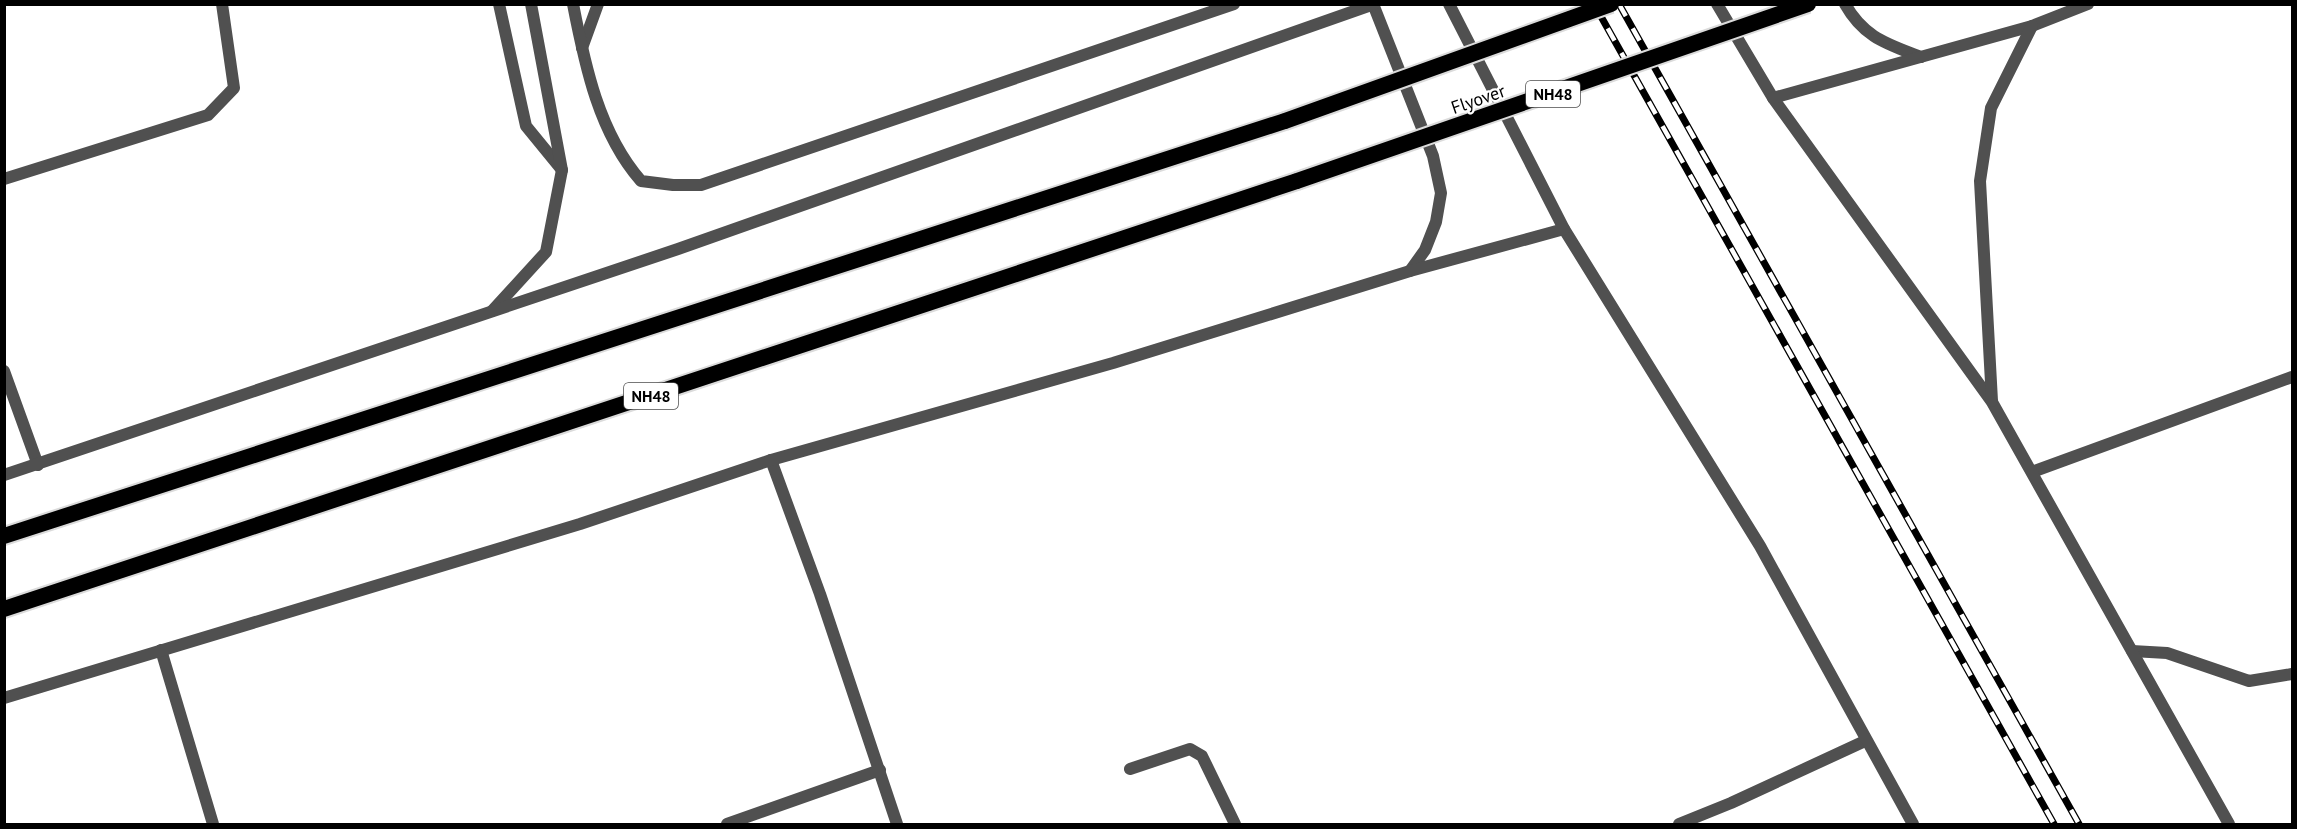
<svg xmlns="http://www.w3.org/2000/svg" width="2297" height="829" viewBox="0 0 2297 829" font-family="'PT Sans',sans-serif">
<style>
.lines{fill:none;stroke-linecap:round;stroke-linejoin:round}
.trunk-casing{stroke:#dbdbdb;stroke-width:20}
.minor{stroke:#505050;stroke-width:12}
.tertiary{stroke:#505050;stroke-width:12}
.trunk{stroke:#000;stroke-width:16}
.rail-casing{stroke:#000;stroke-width:7}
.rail{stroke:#fff;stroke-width:4.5;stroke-dasharray:14;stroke-linecap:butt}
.trunk-bridge-casing{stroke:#dbdbdb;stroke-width:20;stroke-linecap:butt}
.trunk-bridge{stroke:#000;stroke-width:16}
.labels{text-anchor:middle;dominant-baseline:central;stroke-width:4.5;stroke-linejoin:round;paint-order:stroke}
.shield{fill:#fff;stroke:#4c4c4c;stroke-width:1.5}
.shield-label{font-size:16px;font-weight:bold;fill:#000}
.street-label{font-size:18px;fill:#000;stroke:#fff}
</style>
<rect width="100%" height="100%" fill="#fff"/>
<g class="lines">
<g class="trunk-casing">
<g id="trunk">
<path d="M4,536l1281,-415"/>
<path d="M4,609l1293,-428"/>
</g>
</g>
<g class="minor">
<path d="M499,4l27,122 36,44"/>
<path d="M582,48l16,-44"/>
<path d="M4,179l204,-64 26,-27 -12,-84"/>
<path d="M4,371l34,94"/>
<path d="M771,460l49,134 77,230"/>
<path d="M2032,472l260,-95"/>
<path d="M161,650l52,174"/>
<path d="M2132,651l35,2 82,28 43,-7"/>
<path d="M1130,769l60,-20 12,7 33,68"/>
<path d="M727,824l153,-54"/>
<path d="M1679,824l52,-21 134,-62"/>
</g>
<g class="tertiary">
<path d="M573,4c12,62 26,129 68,177l32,4h28l533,-181"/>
<path d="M1373,4l60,152 8,37 -5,29 -11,28 -15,21"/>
<path d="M1449,4l115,225 196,317 153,278"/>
<path d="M1717,4l56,94 219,304 237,422"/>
<path d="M1845,4c19,34 43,40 76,53"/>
<path d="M1773,98l259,-72 56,-22"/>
<path d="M492,311l54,-59 16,-82 -31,-166"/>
<path d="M1992,401l-12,-220 11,-73 41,-82"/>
<path d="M4,475l674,-226 696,-245"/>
<path d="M4,698l576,-174 191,-64 342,-97 297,-92 154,-42"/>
</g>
<use href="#trunk" class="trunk"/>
<g class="rail-casing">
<g id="rail">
<path d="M1594,4l460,820"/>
<path d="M1619,4l460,820"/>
</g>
</g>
<use href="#rail" class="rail"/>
<g class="trunk-bridge-casing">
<g id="trunk-bridge">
<path d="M1285,121l326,-117"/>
<path d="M1297,181l511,-177"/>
</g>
</g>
<use href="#trunk-bridge" class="trunk-bridge"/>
</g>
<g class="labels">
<g class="shield">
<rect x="1526" y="81" width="54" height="26" rx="4.5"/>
<rect x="624" y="383" width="54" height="26" rx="4.5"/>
</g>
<g class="shield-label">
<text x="1553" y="94">NH48</text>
<text x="651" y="396">NH48</text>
</g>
<g class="street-label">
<text transform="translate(1478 99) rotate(-19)">Flyover</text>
</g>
</g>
<rect width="2297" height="829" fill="none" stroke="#000000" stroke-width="12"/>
</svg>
